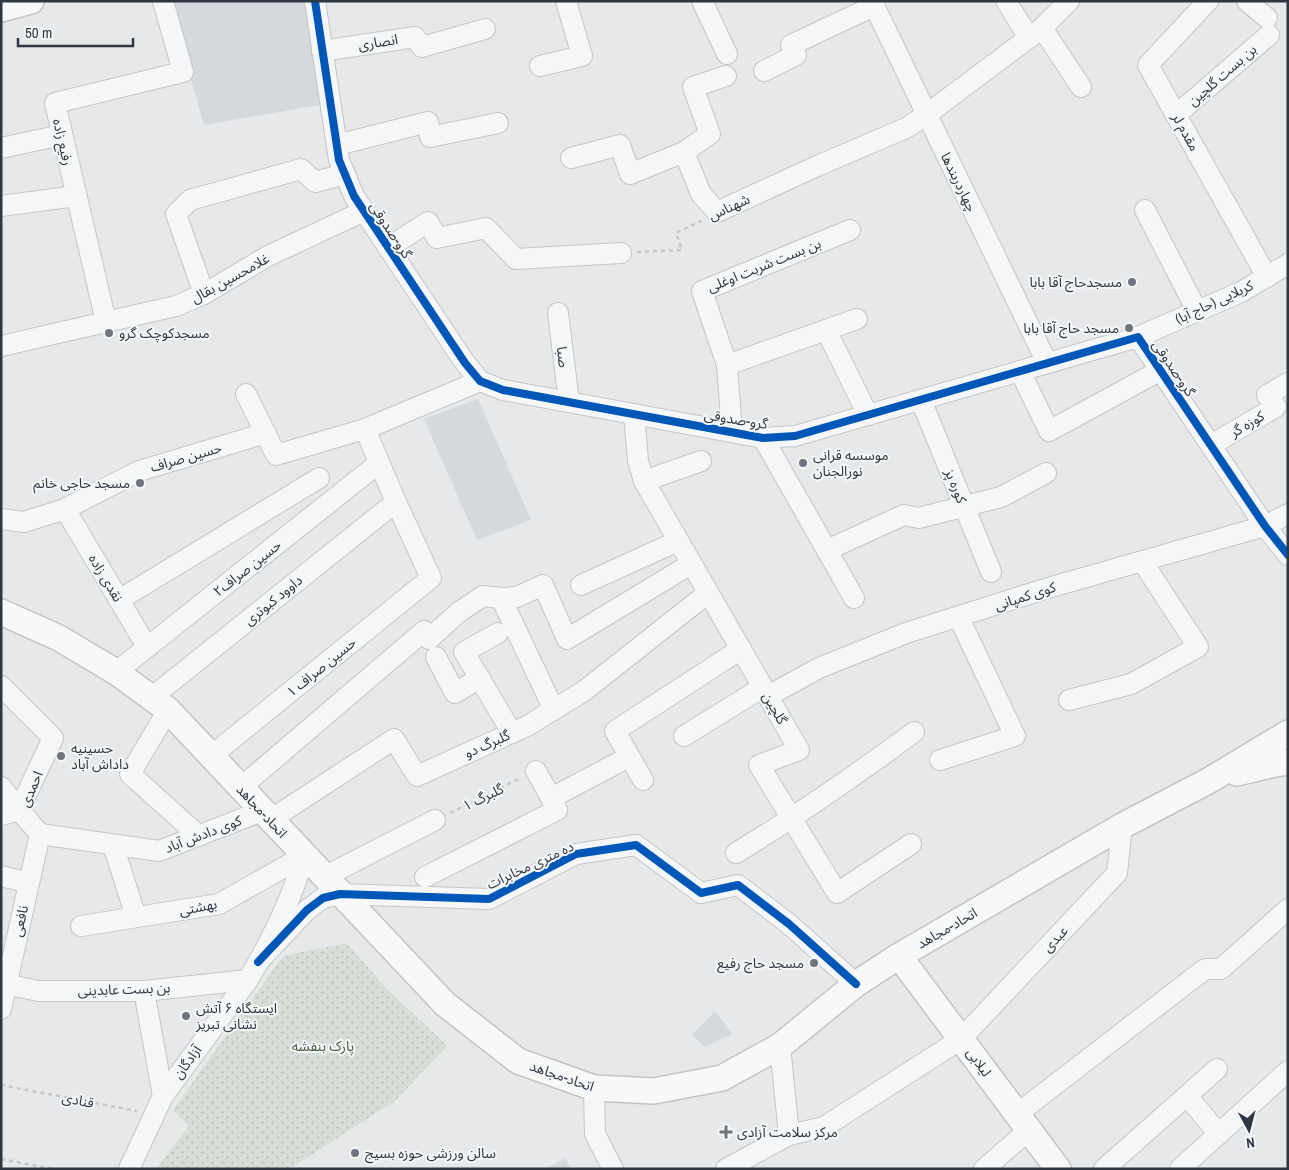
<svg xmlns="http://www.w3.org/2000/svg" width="1289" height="1170" viewBox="0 0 1289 1170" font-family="'Archivo Narrow','Noto Sans Arabic',sans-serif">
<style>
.built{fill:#d5d8dd}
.green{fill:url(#green-dots)}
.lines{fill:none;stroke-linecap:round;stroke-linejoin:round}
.minor-casing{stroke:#c4c6c8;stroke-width:22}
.major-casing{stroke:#c2c5c7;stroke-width:28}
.path{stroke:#c6c8ca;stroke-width:2.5;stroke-dasharray:4 4;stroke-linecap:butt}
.minor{stroke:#f5f6f7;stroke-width:20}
.major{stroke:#f8f8f8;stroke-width:25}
.cycleway-casing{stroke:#f4f6f8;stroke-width:11}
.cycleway{stroke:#0057b8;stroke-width:8}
.poi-dot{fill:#6e757d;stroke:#f4f6f8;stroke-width:2}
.labels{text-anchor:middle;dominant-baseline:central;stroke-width:4;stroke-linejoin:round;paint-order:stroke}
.street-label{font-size:14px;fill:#2e3742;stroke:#f4f6f8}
.poi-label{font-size:14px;fill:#2e3742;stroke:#f4f6f8;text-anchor:start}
.park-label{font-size:14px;fill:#455c3d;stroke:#f4f6f8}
</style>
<defs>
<pattern id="green-dots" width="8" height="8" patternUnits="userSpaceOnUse" patternTransform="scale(1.25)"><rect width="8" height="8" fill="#d7ddd7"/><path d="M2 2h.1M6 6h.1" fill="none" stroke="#b9beba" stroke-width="1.8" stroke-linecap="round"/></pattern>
</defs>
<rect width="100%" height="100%" fill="#e6e8ea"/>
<g class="built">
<path d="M169,1h137l24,102 -126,22z"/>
<path d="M478,399l53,121 -54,20 -53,-121z"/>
<path d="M715,1011l17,23 -27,13 -13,-12z"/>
<path d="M566,1158l5,11h-26z"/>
</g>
<path class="green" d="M347,943l39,45 61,58 -52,55 -106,68h-133l33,-43 -16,-16 110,-154z"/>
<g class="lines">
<g class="minor-casing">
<g id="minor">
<path d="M315,1l24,159 15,36 111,167 15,18 23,9 260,48 32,-2 343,-99 127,189 23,29"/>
<path d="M702,1l25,53"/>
<path d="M872,1l175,362"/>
<path d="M1006,1l23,37"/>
<path d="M1208,1l-60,64 119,212"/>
<path d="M1247,1l20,17"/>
<path d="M1042,28l39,59"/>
<path d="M322,51l93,-14 7,10 63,-18"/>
<path d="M540,66l42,-10 -16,-55"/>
<path d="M764,71l32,-16 -5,-10 83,-39"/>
<path d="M1176,115l93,-80"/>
<path d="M337,145l91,-23 2,15 68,-14"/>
<path d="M1,148l61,-13"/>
<path d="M684,152l26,-18 -17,-47 33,-11"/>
<path d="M571,158l49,-13 10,29 54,-22 17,42 16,18 100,-46 89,-38 20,-13 116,-87 27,-27"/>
<path d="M1,206l75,-10"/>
<path d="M1145,210l52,101"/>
<path d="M388,248l40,-26 9,16 49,-10 30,31 105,-6"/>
<path d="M204,294l-28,-80 14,-14 111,-31 14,13 30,-8"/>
<path d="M558,313l11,89"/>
<path d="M106,322l-51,-219 128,-31 -20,-71"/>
<path d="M826,330l42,85"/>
<path d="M1138,337l103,-45 47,-28"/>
<path d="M1,346l175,-40 28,-12 64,-38 96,-45"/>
<path d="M727,365l130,-46"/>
<path d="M1020,371l29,60 112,-61"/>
<path d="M246,394l30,61 89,-26"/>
<path d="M921,400l70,172"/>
<path d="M634,414l4,47 6,20 155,269 -40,15 78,128 74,-49"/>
<path d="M732,432l-5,-67 -25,-74 148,-61"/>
<path d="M763,438l91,160"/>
<path d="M1211,445l65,-38 -9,-12 21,-12"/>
<path d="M644,481l57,-20"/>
<path d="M65,509l82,138"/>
<path d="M1,519l23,3 41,-13 74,-38 127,-38"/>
<path d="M827,550l77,-35 15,3 82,-21 45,-24"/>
<path d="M581,585l97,-44"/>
<path d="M501,598l53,112"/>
<path d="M119,600l200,-122"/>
<path d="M498,633l-34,19 48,81"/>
<path d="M436,657l19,36 25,-15"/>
<path d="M116,672l263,-209"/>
<path d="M1,686l52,52 -34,72 21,24 119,17 103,-40"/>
<path d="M768,696l51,-28 87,-35 142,-45 217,-62 23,-12"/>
<path d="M151,698l245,-196"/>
<path d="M1069,700l62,-16 67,-37 -56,-86"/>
<path d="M168,710l-38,64 69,62"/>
<path d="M684,736l79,-49"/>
<path d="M211,756l220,-178 -35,-76 -31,-73 115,-48"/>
<path d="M940,760l75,-24 -56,-118"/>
<path d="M536,771l15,27 78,-41"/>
<path d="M643,780l-28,-49 126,-82"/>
<path d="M1,787l18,23 -18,5"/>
<path d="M240,788l184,-157 5,8 30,-27 24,-16 18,2 16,-1 26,-12 24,54 124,-75"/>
<path d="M270,820l124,-81 23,37 110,-50 57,-35 124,-98"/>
<path d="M113,845l23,72"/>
<path d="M736,853c61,-37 120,-78 178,-121"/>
<path d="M1,876l28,7"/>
<path d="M324,877l111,-57"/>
<path d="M425,877l132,-67 -6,-12"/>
<path d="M81,926l138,-22 85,-48"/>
<path d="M258,962l49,-52 16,-12 17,-4 149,5 87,-45 60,-9 65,48 37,-8 51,39 67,60"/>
<path d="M1,983l37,8h106l104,-11"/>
<path d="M144,991l19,105"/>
<path d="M1,1009l39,-175"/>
<path d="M594,1088l1,46 18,35"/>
<path d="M1187,1096l32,38"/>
<path d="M1017,1114l188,-145h16l67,-60"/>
<path d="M789,1135l35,-8 137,-88 156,-166 5,-47"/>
<path d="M129,1169l34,-73 85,-116c23,-39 44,-80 56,-124"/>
<path d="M726,1169l63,-34 -9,-89"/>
<path d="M984,1169l45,-39"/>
<path d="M1104,1169l113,-100"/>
<path d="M1180,1169l108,-98"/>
</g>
</g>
<g class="major-casing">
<g id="major">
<path d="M1,9l30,-8"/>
<path d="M1,612l58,26 57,34 52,38 277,294 73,57 76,27 60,3 68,-13 58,-32 76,-62 43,-28 223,-130 88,-46 78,-47"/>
<path d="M1237,773l33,-8 18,-3"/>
<path d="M899,956l159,213"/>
</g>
</g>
<g class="path">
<path d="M637,252l45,-2 -6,-17 25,-12"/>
<path d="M450,813l71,-35"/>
<path d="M1,1085l136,26"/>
<path d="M1,1159l52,10"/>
</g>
<use href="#minor" class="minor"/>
<use href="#major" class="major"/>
<g class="cycleway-casing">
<g id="cycleway">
<path d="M315,1l24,159 15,36 111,167 15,18 23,9 260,48 32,-2 343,-99 127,189 23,29"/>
<path d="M258,962l49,-52 16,-12 17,-4 149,5 87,-45 60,-9 65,48 37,-8 51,39 67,60"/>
</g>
</g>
<use href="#cycleway" class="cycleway"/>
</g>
<g class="poi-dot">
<circle cx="1132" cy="282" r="5"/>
<circle cx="1129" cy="328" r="5"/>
<circle cx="109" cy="333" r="5"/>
<circle cx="803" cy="463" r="5"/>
<circle cx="140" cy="483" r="5"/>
<circle cx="61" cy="756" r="5"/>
<circle cx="814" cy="963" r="5"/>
<circle cx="186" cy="1016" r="5"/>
<path d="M723.5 1124.5h5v5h5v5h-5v5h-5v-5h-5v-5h5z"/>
<circle cx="355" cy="1153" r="5"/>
</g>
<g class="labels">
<g class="street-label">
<text transform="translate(378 42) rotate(-9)">انصاری</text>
<text transform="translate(1222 75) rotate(-41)">بن بست گلچین</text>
<text transform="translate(1186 132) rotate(61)">مقدم لر</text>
<text transform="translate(63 142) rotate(77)">رفیع زاده</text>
<text transform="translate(959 182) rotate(64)">چهاردربندها</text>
<text transform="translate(729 207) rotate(-25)">شهناس</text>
<text transform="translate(391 230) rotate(57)">گرو-صدوقی</text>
<text transform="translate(764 265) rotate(-22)">بن بست شربت اوغلی</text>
<text transform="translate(230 278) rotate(-29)">غلامحسین بقال</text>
<text transform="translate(1214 302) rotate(-25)">کربلایی (حاج آبا)</text>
<text transform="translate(563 357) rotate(83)">صبا</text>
<text transform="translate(1174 368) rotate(56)">گرو-صدوقی</text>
<text transform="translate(736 419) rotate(9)">گرو-صدوقی</text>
<text transform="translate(1247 424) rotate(-31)">کوزه گر</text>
<text transform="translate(186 457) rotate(-16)">حسین صراف</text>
<text transform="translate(956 486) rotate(68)">کوره پز</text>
<text transform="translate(247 568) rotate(-38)">حسین صراف۲</text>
<text transform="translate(106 578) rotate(59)">نقدی زاده</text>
<text transform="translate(1025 596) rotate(-18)">کوی کمپانی</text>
<text transform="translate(273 600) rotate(-39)">داوود کبوتری</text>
<text transform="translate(321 667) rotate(-39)">حسین صراف ۱</text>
<text transform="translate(775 708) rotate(60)">گلچین</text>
<text transform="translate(487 744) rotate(-24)">گلبرگ دو</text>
<text transform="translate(31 789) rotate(-67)">احمدی</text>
<text transform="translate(483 797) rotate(-26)">گلبرگ ۱</text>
<text transform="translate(262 811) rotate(47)">اتحاد-مجاهد</text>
<text transform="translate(203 834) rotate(-21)">کوی دادش آباد</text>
<text transform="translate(530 865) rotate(-25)">ده متری مخابرات</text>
<text transform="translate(198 907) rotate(-11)">بهشتی</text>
<text transform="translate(20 921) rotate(-78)">نافعی</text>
<text transform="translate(947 928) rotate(-30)">اتحاد-مجاهد</text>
<text transform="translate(1055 939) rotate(-47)">عبدی</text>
<text transform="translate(124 989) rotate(-2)">بن بست عابدینی</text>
<text transform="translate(187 1062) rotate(-54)">آزادگان</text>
<text transform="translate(979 1062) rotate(54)">لیلابی</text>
<text transform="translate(562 1076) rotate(19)">اتحاد-مجاهد</text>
<text transform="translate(78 1100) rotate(11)">قنادی</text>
</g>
<g class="poi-label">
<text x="1122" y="282" text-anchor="end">مسجدحاج آقا بابا</text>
<text x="1119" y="328" text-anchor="end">مسجد حاج آقا بابا</text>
<text x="119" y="333">مسجدکوچک گرو</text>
<text x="813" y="455">موسسه قرانی<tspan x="813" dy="16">نورالجنان</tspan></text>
<text x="130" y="483" text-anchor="end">مسجد حاجی خانم</text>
<text x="71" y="748">حسینیه<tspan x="71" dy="16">داداش آباد</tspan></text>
<text x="804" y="963" text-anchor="end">مسجد حاج رفیع</text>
<text x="196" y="1008">ایستگاه ۶ آتش<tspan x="196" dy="16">نشانی تبریز</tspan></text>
<text x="737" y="1132">مرکز سلامت آزادی</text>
<text x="365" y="1153">سالن ورزشی حوزه بسیج</text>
</g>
<g class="park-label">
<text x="323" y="1046">پارک بنفشه</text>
</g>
</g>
<rect width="1289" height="1170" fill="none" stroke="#2e3742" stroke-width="5"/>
<g transform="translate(1249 1130) rotate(173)" stroke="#f4f6f8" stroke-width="4" paint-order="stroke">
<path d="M0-4L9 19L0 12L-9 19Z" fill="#2e3742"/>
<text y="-8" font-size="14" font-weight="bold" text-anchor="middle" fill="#2e3742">N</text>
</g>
<path d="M18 38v8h115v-8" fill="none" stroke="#2e3742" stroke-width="2.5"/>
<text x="25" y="38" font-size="15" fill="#2e3742" stroke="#f4f6f8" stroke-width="4" paint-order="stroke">50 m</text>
</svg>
